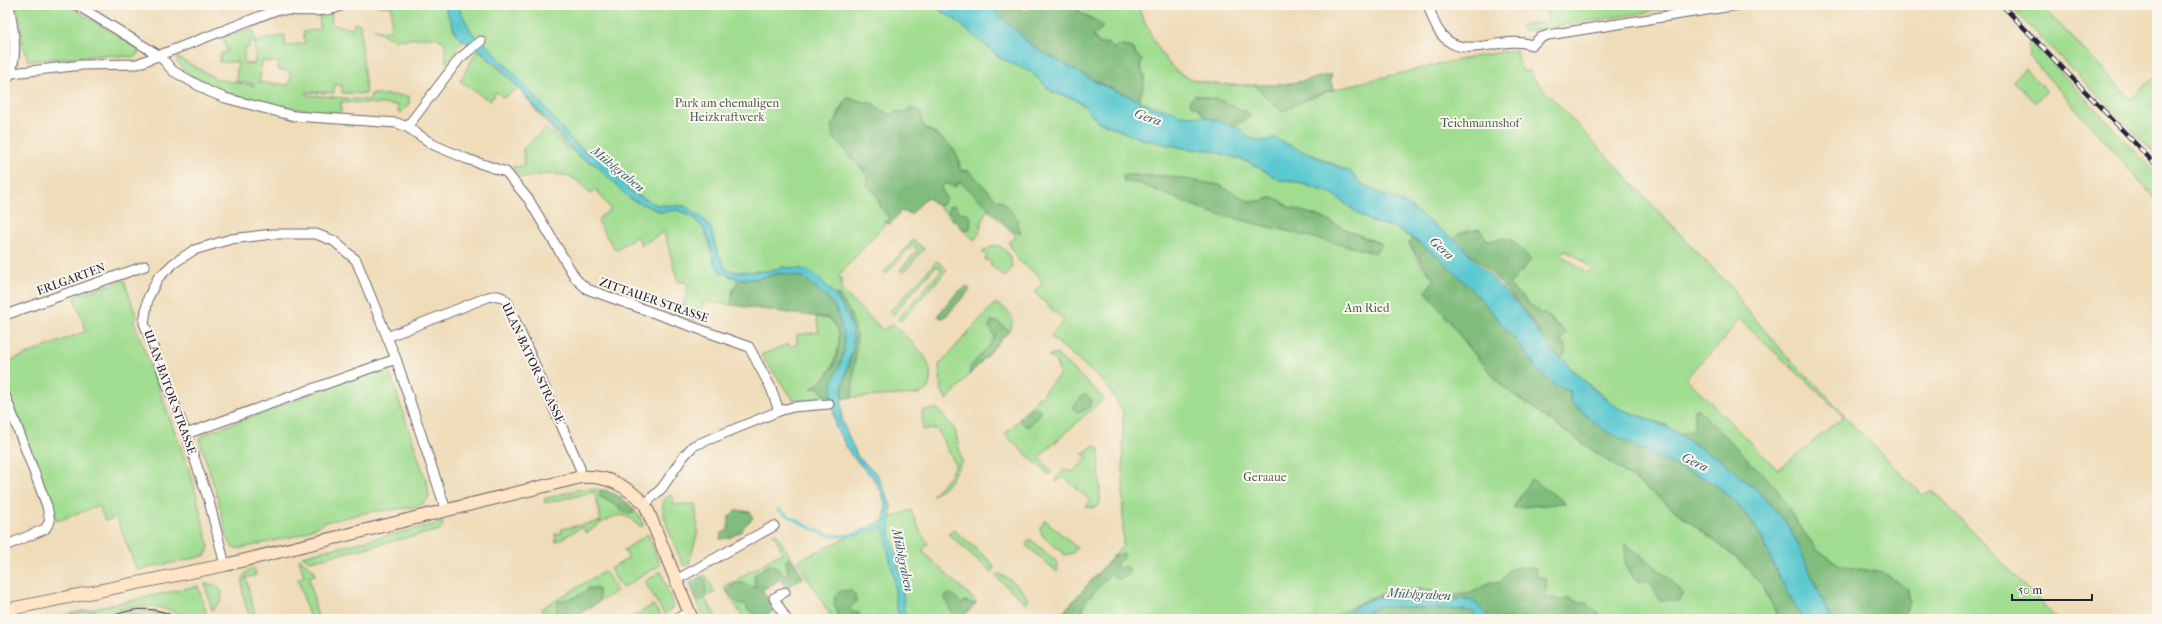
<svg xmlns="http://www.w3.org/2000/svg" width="2162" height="624" viewBox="0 0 2162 624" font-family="'IM FELL French Canon',serif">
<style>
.green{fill:#a1dd91;stroke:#628066;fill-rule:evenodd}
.forest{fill:#80bc7b;stroke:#516f5b}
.water{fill:#5bc9d0;stroke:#3e7686}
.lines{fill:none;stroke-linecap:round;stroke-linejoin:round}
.stream{stroke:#5bc9d0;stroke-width:3}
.street-casing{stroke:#6a6367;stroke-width:11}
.secondary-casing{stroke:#6a6367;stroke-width:14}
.street{stroke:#fff;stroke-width:9}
.secondary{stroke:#ffe4c6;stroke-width:12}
.tram{stroke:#22223b;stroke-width:1}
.rail-casing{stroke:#22223b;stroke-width:4.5}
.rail{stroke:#fbf7ec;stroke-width:3;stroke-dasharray:9;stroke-linecap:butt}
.labels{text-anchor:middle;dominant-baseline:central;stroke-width:4;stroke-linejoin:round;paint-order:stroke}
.park-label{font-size:12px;fill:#485a55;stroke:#fbf7ec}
.street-label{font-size:12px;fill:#22223b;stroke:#fbf7ec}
.water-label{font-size:13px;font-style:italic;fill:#365c6f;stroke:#fbf7ec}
</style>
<rect width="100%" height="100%" fill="#fbf7ec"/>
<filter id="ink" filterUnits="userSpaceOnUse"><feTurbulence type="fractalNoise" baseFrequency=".025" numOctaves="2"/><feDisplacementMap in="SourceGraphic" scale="8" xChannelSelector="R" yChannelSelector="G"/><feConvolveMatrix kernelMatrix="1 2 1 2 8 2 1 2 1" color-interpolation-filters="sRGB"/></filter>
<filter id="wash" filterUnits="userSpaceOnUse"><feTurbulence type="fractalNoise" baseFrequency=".012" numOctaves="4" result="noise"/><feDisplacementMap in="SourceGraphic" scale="16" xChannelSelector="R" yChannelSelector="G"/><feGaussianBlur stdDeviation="0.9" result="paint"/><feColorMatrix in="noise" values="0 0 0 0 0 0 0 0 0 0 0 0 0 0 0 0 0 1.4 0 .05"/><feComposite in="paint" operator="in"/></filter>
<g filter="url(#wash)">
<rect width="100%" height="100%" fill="#efdcb9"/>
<g class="green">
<path d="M16,5h52l67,42 3,2v5l-3,3 -31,-2 -76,6 -3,-11 -4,-4 1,-15z"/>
<path d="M376,5h68l12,29 7,7 -17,22 -1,-20 -9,-6 -42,3 -20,-11 17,1 1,-23z"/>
<path d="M457,5h479l6,7 11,6 47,40 31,14 21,20 20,6 13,8 12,15 44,18 48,10 21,1 41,13 29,17h10l43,14 27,21 12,7 23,6 18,11 -4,4c4,9 9,16 14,24 4,5 8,7 11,13l-8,11 46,60 31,36 139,98 97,75 23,25 17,34h-722l66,-74v-134l-18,-28 -55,-47 14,-15 -30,-29 8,-8 -3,-8 -20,-15 -11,-19 8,-4 -2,-4 -26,-24c-9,9 -4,20 -14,30l-36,-34 5,-2 2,-9 -4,-7 5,-5 7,4 7,-5 56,50c0,-7 0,-17 -6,-22 -3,-3 -5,-3 -6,-7l-7,-3 -28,-29h-7l-3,-4 1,-5 -2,-5 -24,-25 -10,-5 -3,-7 -16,-7 -9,-1 -5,3 -13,-6 -4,-5 -27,-6 -9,16 -5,23c11,12 25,24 34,37 8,13 10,36 24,43l-53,59 3,2v12l42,40 9,-6c18,17 49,37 35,66l-8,4 -77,4 2,-22 9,-29 -9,-39 -9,-13 -17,-18 -10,-7 -25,-3 -16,4 -32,1 -9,-3 -9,-17 -6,-23 -10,-12 -17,-11 -27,-1 -26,-13 -28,-32 -15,-7 -15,-11 -83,-94 -18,-15zM1123,175l45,1 14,4 20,2 17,3 29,16h12l11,-3 8,2 10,7 93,37 -244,-61 -14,-1z"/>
<path d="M1071,5h66c7,18 27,60 44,69 21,12 50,11 73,11l22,22 7,4c40,-21 76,-28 119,-38 38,-9 75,-18 114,-23l6,21h8l5,9 175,186 25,24 6,13 45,52 57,57 1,4 78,79 9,-4 5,3 121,125h-154l-1,-2 8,-14 -27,-31 -25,-3 -20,-5 -20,-14 -19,-24 -24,-40 -77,-77 -4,1 1,20 -16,4 -11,-8 -50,-18 -48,-39 -4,-8 -6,-4 5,-2 -4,-15 5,-7 -23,-21 -2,2 -32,-29 9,-38 -7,-8 -16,2 -8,-1 -8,-11 -19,4 -7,7 -47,-36 -31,-13 -17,-10 -6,-8 -38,-18 -67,-18 -5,-7 -9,-3 19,-12 -29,-14 -28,-6 -4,5v4l6,3 8,10 -25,-2 -7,-4 -16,-3 -20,-8 4,-6 4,-18 -5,-9 2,-7 -5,-4 -4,-8c-17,-5 -23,9 -40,-12l10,-9c-9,-9 -22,-14 -32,-22zM1565,250l17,10 9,9 -4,4 -26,-18zM1739,319l105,97 -66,54 -92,-92 37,-37z"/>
<path d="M1545,5h140l-3,2 -158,24 -4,-4 2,-2 26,-3z"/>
<path d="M2009,5h32l90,94 26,-24v81z"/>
<path d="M331,13l1,12 21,3 1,-5 6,1 6,70 -24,-1v-8h-8v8l-27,-1v3l63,5 1,-6 38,2v8l-7,8h-4v-7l-57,-3v11c-42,-1 -140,-15 -164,-52v-4l40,22 37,7v-2l-18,-3 2,-19h-19l2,-9 6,-1 -4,-15 29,-9 4,14 29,-7v11l20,-3 -2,-11 17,-3 -1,-14zM249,42h6v22l-11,-1v-15h5zM262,61l17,2 -1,7 11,1 2,5 -3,9 -29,-3z"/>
<path d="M2031,41l126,133v26l-128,-144 -1,-11z"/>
<path d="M478,49l40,38 53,62 7,7 18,9 34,34 31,13 16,-2 16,7 10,11 6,13 2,11 17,24 11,3 -6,11 -2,15 -27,-4 -6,21 -34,-11 2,-9 17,4 5,-18 -2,-6h-8l-14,-50 -23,13 -3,-9 -23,14 -17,-28 2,-5 11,-7 -14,-20 -7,4c-19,-27 -39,-20 -68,-16l-9,-11 11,-1 -1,-17 23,-21 23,23 -51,-63 -14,10 -8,-6 -6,9 -30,-20z"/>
<path d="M2025,69l22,22 -12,12 -22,-23z"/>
<path d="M913,240l11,9 -21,24 -3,-3 18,-20 -6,-5 -26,29 -2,-2z"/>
<path d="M995,245c11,1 17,13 17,23l-7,9 -15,-13 2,-2 -7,-2 2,-4 -5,-4z"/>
<path d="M937,261l10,9 -46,51 -3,-3 44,-48 -6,-4 -42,48 -4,-3z"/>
<path d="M124,280l13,38 -3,4 58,156 17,69 -3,8 -6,2 -63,13 -21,-53 -11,4 -6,-15 -42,15 -52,-137v-21l81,-32 -12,-34z"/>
<path d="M994,304c7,0 17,9 19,15l-4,12 -62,69 -6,-11 -2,-24z"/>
<path d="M816,317c7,1 15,1 20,7 9,10 -2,43 -10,53 -3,4 -9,8 -14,11l7,-1 5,9 7,-1v4l-33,2 -5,-2 -32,-44 27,-11 2,3 7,-3v-9l22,-3z"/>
<path d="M1056,354l48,44 -65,59 13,15 -3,3 -44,-40 55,-61 -5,-14 -6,-3v-2z"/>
<path d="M387,365l41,121 1,12 -5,5 -9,4 -46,5 -43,10 -27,13 -57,13h-9l-5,-8 -12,-48 -16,-51 2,-6z"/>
<path d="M938,409l17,21 7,31 -14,23 -16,12 15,-17 9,-14 -19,-36 -14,1 -1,-20z"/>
<path d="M1093,446l6,2v4l1,50 -5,6 -10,-1 6,-6 -27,-24 -7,5 -2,-3 10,-10 8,3 15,-15 -6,-3z"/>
<path d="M580,489c24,-2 41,5 56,23 3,4 7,9 7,14h-4c-4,-2 -6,-6 -10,-8 -13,-9 -31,8 -43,15l-4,-6 -26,15 -1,-8 7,-1v-4l39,-8 -6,-29 -50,11 -1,-4z"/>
<path d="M671,495l3,9h21l3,27 -9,33 -4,2 -2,-1c-5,-13 -22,-48 -20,-61 1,-5 4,-8 8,-9z"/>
<path d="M911,510l10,23 7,10 -5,7 3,5 51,47 -16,17h-128l-36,-58 83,-39z"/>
<path d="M1045,520l32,28 -4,5 -8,2 -23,-20 -2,-7z"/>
<path d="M444,522l-4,8 -130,31 -8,-5z"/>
<path d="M954,530l38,33 2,6 -2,4 -43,-39z"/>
<path d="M776,533l27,44 -16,11 -6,-9 -19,11 12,20 -6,4 3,5h-27l-20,-32 59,-35 -10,-18z"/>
<path d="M648,534l12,31 -38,23 -12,-19 19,-11 -5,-8z"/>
<path d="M1030,539l26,22 2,4 -1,7 -31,-27z"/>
<path d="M299,558l15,12 1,5 -6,2 9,42h-8l-12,-40 6,-2z"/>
<path d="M254,568l2,7 -10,3 10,41h-6c-4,-16 -17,-44 4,-51z"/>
<path d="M605,571l12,20 -17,10 -1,-7 -15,-1 -16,7 -10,1 -2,18h-8l-7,-10z"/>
<path d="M661,571l12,34 -3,5 -6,4 -19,-32z"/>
<path d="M998,574c9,1 28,18 30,26l-1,4 -32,-28z"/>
<path d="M705,575l10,17 -10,6 12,21h-13l-14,-36z"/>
<path d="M205,584l11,1 6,7 -1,10 -9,8z"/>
<path d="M198,586l8,26c-6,12 -38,-3 -49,-5 -13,-2 -28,0 -40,4 -8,3 -13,8 -22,8l2,-4 -5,-6z"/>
<path d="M653,605l8,11 -6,3h-26z"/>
<path d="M146,611l19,3 10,5 -29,-2 -35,2 17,-6z"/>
</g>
<g class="forest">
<path d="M1017,5l3,4 7,2 6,-6h38l12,10 14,6 6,6 -10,9 6,8 9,-1 6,6 3,-4 16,3 4,8 5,4 -2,7c7,13 5,21 -3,33l-59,-27 -43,-25 -46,-42z"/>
<path d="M1332,74l-2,7 5,8 -25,8 -27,14 -7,-4 -22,-22c27,1 51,-4 78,-11z"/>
<path d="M1195,95l28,6 29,14 -19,12 -28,-10 -8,-10 -6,-2 -1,-5z"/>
<path d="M847,98l27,6 4,5 13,6 5,-3 9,1 3,-4h8l6,5 -1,6 3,7c14,8 38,23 35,40l3,4h7l28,29h4l17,19 -1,6 4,7 -5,1 -56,-51 -3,1 -1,4 -10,-4 -5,5 5,11 -3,5 -5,2 -11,-9 -16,17 -10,-3 -11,13 -5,-1 5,-6c-8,-5 -8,-8 -11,-16 -2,-6 -8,-12 -12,-16v-10l-34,-38 -2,-12 6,-6z"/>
<path d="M1123,175l45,1 51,9 29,16h12l11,-3 8,2 10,7 32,10 36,18 25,9 -7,9 -166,-41 -71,-29 -14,-1z"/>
<path d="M949,206h6l4,6 7,1 5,4 -1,12 -5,2 -12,-11v-5l-5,-2z"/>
<path d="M1480,229l7,11 8,1c16,-9 26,9 36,19l-22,25 32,29 2,-2 23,21 -5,7 4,6v9l-5,2c-13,-6 -17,-22 -26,-33 -20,-27 -53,-65 -81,-84l7,-7z"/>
<path d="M1413,239l27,19 39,38 49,59 9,15 20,16 13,5 1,11 14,13 115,61 20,12 15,14 16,18 12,20 13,31 26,48h-23l-17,-34 -23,-25 -97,-75 -139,-98 -31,-36 -46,-60 8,-11 -25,-37z"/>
<path d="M781,273c7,1 15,2 21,4 5,1 9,6 13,9 19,16 32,39 29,65 -3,15 -12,27 -13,44l-7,1 -5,-9 -8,2c5,-4 11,-8 15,-12 12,-12 22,-52 0,-59l-95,-13 2,-15 6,-11h17z"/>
<path d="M967,286l3,4 -26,28 -5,-1 -1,-2 19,-22z"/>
<path d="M838,294l12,18 7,23 -5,63h-10c0,-12 3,-22 7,-33 9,-27 2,-48 -14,-70z"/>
<path d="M991,321l7,1 11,9 -40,44 1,-8 22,-25 3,-6 -6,-9z"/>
<path d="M1084,394l7,5 -1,7 -7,5 -5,1 -6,-4z"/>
<path d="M1034,407l8,4 -14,16c-5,-2 -7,-4 -8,-9l8,-9z"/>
<path d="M1698,409l77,77 24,40 19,24 20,14 20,5 25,3 25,17 2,14 -8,14 1,2h-72l-42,-93 -32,-36 -36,-30 -15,-8 -27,-18 15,-4v-20z"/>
<path d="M1531,479l35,24 -53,5z"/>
<path d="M605,490c12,5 24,10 29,23l-6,1 -7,-3 -2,-4 -19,-10v-6z"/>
<path d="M737,510l13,2 3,6 -10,9 -1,4 -13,7 -9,1 1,-5 7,-4 1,-14z"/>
<path d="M1626,544l42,33 15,16 -4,8 -19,-1 -10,-17c-5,-1 -13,-2 -16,-5 -10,-8 -11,-23 -8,-34z"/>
<path d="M1124,553l1,3 -9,9 4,4 4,-3 5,2v5c-4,6 -8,7 -15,5l-2,-5 -27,29 -3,12 -5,5h-20l58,-64z"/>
<path d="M788,558l4,1 11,18 -16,11 -6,-9 -19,11 12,20 -6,4 3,5h-15l2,-2 -11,-8v-4l-9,-2 -11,-12c6,-10 15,-10 24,-4h4l-1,-12 15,-10 6,1 9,9 4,-2 -2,-12z"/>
<path d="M1518,567l17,1 2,8 9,3v20l9,-1 4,3 9,-3 12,5 4,-1 15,11v6h-108l-4,-5 -27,-15 -100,5 -17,15h-14l40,-21 26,-8 28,-1 28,7 20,-3 20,-11h10l8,-12z"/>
<path d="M700,577l5,3 1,13 -4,7h-6l-6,-17z"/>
<path d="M588,588l10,1 2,12 -29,18h-15l2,-18c11,-1 22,-4 30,-13z"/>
<path d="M850,590l5,5 1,7 -6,6 1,3 8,2 2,6h-25l1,-8 -3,-8 1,-7 6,-5z"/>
<path d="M949,594l6,2 6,8 4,-3 10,3 -14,15h-7l-9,-21v-2z"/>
<path d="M1380,606l83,4 10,2 8,7h-123l10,-8z"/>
<path d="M92,609l4,2 -1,8h-50z"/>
</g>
<g class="water">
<path d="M444,5h13l15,28 18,15 43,46 40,48 15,11 15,7 28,32 26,13 27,1 17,11 10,12 6,23 9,17 9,3 32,-1 16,-4 25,3 10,7 17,18 13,20 5,20v12l-11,40v34l16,36 19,17 14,31 -1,29 13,49 1,29 3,7h-7l-4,-13 -2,-28 -11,-51 3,-19 -4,-15 -9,-15 -22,-23 -16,-29 -4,-36 2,-11 7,-14 4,-15v-13l-7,-26 -6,-10 -28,-24 -22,-4 -25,6h-17l-19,-7 -6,-10 -5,-21 -6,-13 -10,-11 -16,-7 -16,2 -31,-13 -34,-34 -18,-9 -60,-69 -19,-20 -17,-15 -19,-11 -7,-7z"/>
<path d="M936,5h52l47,43 67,37 55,23 16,3 7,4 25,2 19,6 18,7 5,7 7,3 9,1 11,-3 78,35 6,8 17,10 31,13 55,41 60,63 33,46 12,7 4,8 8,5 11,12 29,22 50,19 38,25 15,8 36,30 32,36 42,93h-29l-26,-48 -13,-31 -12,-20 -16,-18 -15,-14 -20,-12 -44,-19 -52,-27 -33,-28 -1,-11 -13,-4 -20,-17 -9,-15 -50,-59 -38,-38 -33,-24 -12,-6 -23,-6 -12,-7 -27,-21 -43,-14h-10l-29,-17 -41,-13 -21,-1 -48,-10 -44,-18 -12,-15 -13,-8 -20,-6 -21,-20 -31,-14 -47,-40 -11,-6z"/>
<path d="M1382,597l44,3 34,-1 13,2 18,18h-10l-8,-7 -10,-2 -83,-4 -12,5 -10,8h-15c11,-12 23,-21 39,-22z"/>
</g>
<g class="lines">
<path class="stream" d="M778,510c48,26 53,35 107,15"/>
</g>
</g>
<g filter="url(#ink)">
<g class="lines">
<g class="street-casing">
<g id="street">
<path d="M77,5l83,51 13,15 37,21 15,6 69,18 103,7 10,4 27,18 33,14 39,13 23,28 47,79 11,10 162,58 22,41 8,23"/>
<path d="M1428,5c3,7 5,16 9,23 22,39 63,5 95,17l8,-7 8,-3 190,-30"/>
<path d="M281,10c18,0 46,4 62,-5"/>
<path d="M12,73l70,-8 55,-1 152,-59"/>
<path d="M5,82c16,-20 8,-54 4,-77"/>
<path d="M407,127l53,-69 21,-17"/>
<path d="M5,315l140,-49"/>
<path d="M387,337l101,-40c8,-2 14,-2 19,5l63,143 10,23 1,9"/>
<path d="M5,395l42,111 3,15 -5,8 -40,17"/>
<path d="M186,434l210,-75"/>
<path d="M645,504l17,-16 21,-31 10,-11 86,-35 14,-4 36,-3"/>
<path d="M225,565l-16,-64 -23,-67 -42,-111 4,-25 10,-20 16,-15 20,-13 37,-11 42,-5h43l18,7 22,19 40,99 50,151"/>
<path d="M676,580l98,-54"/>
<path d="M785,592l-11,6 12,21"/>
<path d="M676,619l13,-7"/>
</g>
</g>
<g class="secondary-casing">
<path id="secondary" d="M5,610l220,-45 356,-88c27,-2 45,9 64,27l47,115"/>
</g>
<use href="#street" class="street"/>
<use href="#secondary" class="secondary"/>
<path class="tram" d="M107,619c23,-12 49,-14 72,0"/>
<g class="rail-casing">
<path id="rail" d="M2002,5l155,161"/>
</g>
<use href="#rail" class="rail"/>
</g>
</g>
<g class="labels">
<g class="park-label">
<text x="727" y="103">Park am ehemaligen<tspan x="727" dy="14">Heizkraftwerk</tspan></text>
<text x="1480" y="123">Teichmannshof</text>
<text x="1367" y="308">Am Ried</text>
<text x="1265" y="477">Geraaue</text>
</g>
<g class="street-label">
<text transform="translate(71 279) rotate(-20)">ERLGARTEN</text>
<text transform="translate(654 300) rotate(19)">ZITTAUER STRASSE</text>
<text transform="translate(533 363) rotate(65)">ULAN-BATOR-STRASSE</text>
<text transform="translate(170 392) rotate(70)">ULAN-BATOR-STRASSE</text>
</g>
<g class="water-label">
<text transform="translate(1148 117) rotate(20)">Gera</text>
<text transform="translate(618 169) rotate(39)">Mühlgraben</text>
<text transform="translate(1442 248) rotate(42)">Gera</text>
<text transform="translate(1695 462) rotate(26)">Gera</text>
<text transform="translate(903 560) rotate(78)">Mühlgraben</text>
<text transform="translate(1419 594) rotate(3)">Mühlgraben</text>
</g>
</g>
<rect width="2162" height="624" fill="none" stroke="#fbf7ec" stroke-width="20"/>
<path d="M2012 594v6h80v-6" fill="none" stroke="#22223b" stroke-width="2"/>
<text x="2018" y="594" font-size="12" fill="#22223b" stroke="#fbf7ec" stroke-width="3" paint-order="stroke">50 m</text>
</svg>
